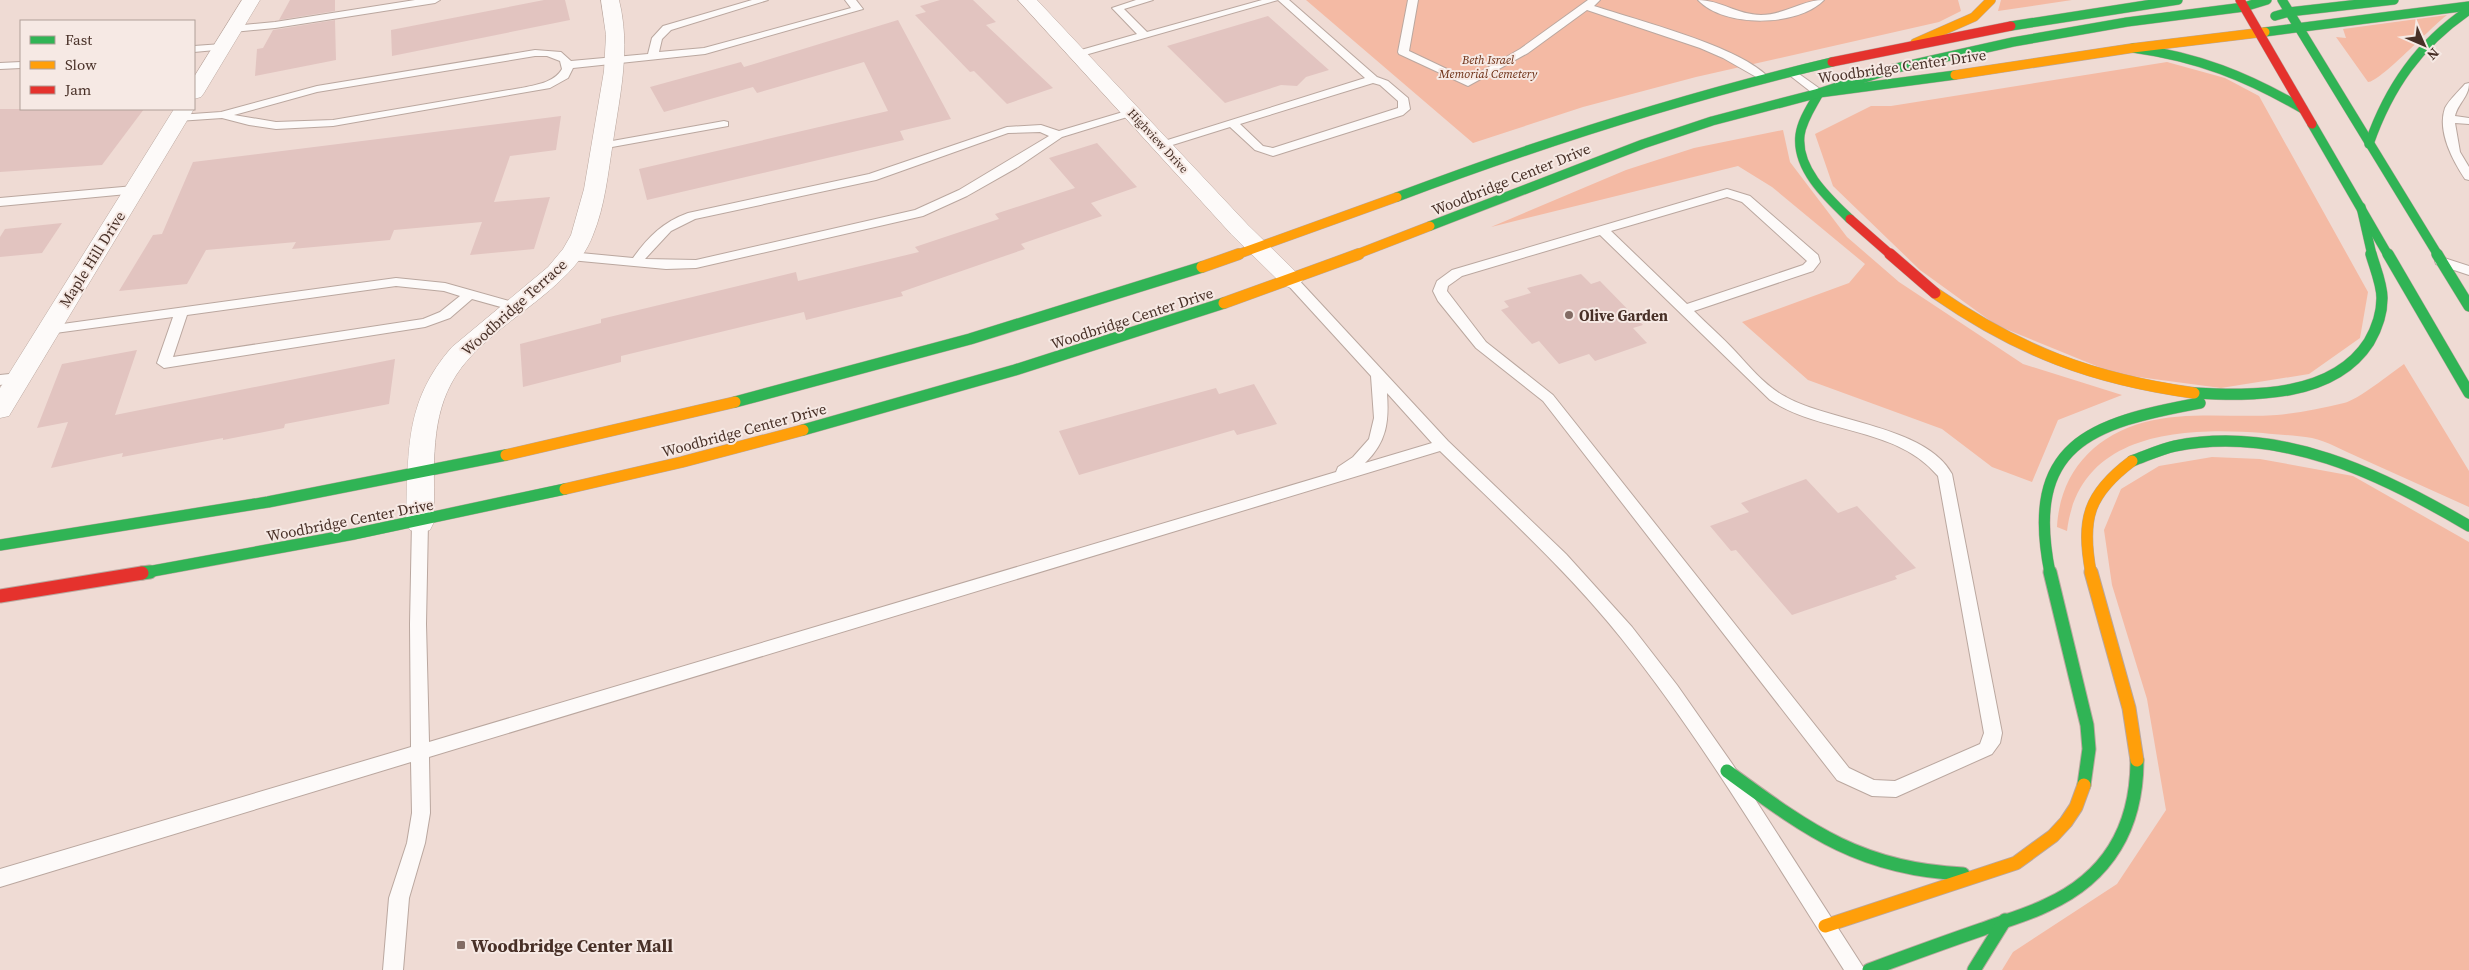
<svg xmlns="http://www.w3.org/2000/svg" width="2469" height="970" viewBox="0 0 2469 970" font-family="'Source Serif 4',serif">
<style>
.green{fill:#f4baa4}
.building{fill:#e2c4c0}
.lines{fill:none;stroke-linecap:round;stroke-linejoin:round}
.lane-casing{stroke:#baa79f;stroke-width:2}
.street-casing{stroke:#baa79f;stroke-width:1}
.fast-far2-casing{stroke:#baa79f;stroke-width:10}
.fast-far1-casing{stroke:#baa79f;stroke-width:12}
.fast-casing{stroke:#baa79f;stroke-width:15}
.slow-far2-casing{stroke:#baa79f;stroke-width:10}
.slow-far1-casing{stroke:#baa79f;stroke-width:12}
.slow-casing{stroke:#baa79f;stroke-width:15}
.jam-far2-casing{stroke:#baa79f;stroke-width:10}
.jam-far1-casing{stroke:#baa79f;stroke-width:12}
.jam-casing{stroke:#baa79f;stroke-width:15}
.lane{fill:#fdfaf9;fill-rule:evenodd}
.street{fill:#fdfaf9;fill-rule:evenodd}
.fast-far2{stroke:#30b455;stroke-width:9}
.fast-far1{stroke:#30b455;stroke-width:11}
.fast{stroke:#30b455;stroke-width:13}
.slow-far2{stroke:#ff9f0a;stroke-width:9}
.slow-far1{stroke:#ff9f0a;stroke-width:11}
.slow{stroke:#ff9f0a;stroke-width:13}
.jam-far2{stroke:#e5322d;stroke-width:9}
.jam-far1{stroke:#e5322d;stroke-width:11}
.jam{stroke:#e5322d;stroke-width:13}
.poi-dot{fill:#826c64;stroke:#f6e9e4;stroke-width:2}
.labels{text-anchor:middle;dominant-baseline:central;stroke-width:4;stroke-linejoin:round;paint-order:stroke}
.far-park-label{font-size:12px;font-style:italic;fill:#6b2c11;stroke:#f6e9e4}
.far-street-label{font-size:12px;fill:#483027;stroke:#f6e9e4}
.street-label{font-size:15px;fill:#483027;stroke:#f6e9e4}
.poi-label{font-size:15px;font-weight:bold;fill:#483027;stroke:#f6e9e4;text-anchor:start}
.near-poi-label{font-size:18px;font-weight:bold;fill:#483027;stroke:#f6e9e4;text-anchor:start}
</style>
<rect width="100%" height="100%" fill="#efdbd4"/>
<g class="green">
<path d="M1306,0h652l3,11 -22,11 -243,55 -113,30 -110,36z"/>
<path d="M2001,0h71l-74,11z"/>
<path d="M2447,15c-15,11 -68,68 -79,67l-32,-45 10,1 -3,-9z"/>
<path d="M2167,62l58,16 34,18 109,196 -8,46 -51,36 -88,14 -105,-14 -120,-49 -76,-55 -87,-84 -18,-52 56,-28h20z"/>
<path d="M1783,130l7,32 57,75 52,45 124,82 99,31 -64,25 -26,62 -40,-15 -50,-38 -134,-49 -66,-58 107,-39 16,-19 -93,-77 -34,-21 -247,61 135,-57 68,-22z"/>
<path d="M2404,364l65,107v36c-37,-17 -74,-33 -111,-50 -14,-6 -31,-16 -46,-19 -16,-3 -33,-3 -49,-5 -79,-6 -184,-2 -196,98l-10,-4c3,-54 36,-91 88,-105 42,-11 89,-4 132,-7 22,-2 46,-7 67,-12 14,-3 47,-30 60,-39z"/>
<path d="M2212,457l48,2 93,17 116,66v428h-467l11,-18 104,-68 49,-74 -19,-111 -35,-114 -8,-55 17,-41 38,-23z"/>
</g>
<g class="building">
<path d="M290,0h45v11l-56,9z"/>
<path d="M544,0h21l5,20 -178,36 -1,-26z"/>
<path d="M940,0h33l23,22 -10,3 67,63 -46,16 -33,-33 -4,1 -55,-57 11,-3 -6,-6z"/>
<path d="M1268,16l61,54 -23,7 -9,9 -16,-1 -56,18 -58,-57z"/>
<path d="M335,20l1,40 -81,16 2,-27 6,-1 10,-18z"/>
<path d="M898,20l53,99 -51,12 4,9 -257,60 -8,-31 249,-58 -24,-49 -107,31 -4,-6 -89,25 -14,-25 91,-25 3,5z"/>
<path d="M0,109h144l-42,56 -102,7z"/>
<path d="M561,116l-5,34 -46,6 -16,46 56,-5 -16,52 -64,6 12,-33 -88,8 -4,10 -98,9 4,-7 -90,8 -19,34 -68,7 34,-56 9,-1 31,-72z"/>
<path d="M1097,143l40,44 -46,16 11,13 -81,28 4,5 -124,43 2,4 -97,24 -2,-8 -183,44v6l-98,25 -3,-43 81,-21v-4l195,-47 2,9 121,-29 -4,-5 84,-28 -4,-5 80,-26 -26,-30z"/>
<path d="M62,223l-20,30 -42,4v-20l5,-8z"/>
<path d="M1581,274l10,10 9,-3 43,44 -10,3 14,15 -52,18 -6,-7 -30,10 -20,-23 -7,3 -31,-34 8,-3 -5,-6 27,-8 -4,-5z"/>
<path d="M137,350l-22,65 280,-56 -6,45 -104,20 -1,4 -61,12v-2l-101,19 1,-4 -72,15 17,-46 -31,6 25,-64z"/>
<path d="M1254,384l23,40 -40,11 -3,-5 -155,45 -20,-44 157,-43 3,6z"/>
<path d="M1806,479l32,34 19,-7 59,62 -21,8 2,3 -105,36 -56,-65 -5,1 -21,-25 39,-14 -8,-9z"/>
</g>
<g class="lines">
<g class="lane-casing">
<g id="lane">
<path d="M415,0h25l-5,3 -160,25 -42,4 -5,-3 5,-3 42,-4z"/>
<path d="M752,0h16l-97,30 -9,9 -3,13 45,-4 147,-40 -6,-8h11l7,9 -158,45 -132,14 -5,10 -18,10 -217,38 -57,3 -27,-4 -27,-7 -44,3 -6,-3 6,-3 43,-3 96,-26 218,-36 26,2 10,9 77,-7 4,-16 11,-12zM535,56h12l13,5 2,8c-8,14 -27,16 -41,19l-188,32 -57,2 -42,-7 83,-23z"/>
<path d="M1136,0h17l-29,9 23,23 115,-32h27l88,77 11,4 20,17 2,11 -7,6 -130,41 -18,-6 -25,-23 -64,20h-8v-4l207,-65 -87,-78 -200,57 -4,-1v-4l63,-18 -25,-26zM1373,83l7,2 18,16v7l-125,40 -10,-2 -23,-22z"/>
<path d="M1408,0h10l-9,51 59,28 52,-30 68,-49h12l-6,6c42,14 149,41 176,73l-5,3 -42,-24 -23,-10 -113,-38 -59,43 -60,33 -69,-32 -1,-2z"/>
<path d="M1698,0c22,0 40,15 63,15 23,0 41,-15 63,-15 -26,27 -100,28 -126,0z"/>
<path d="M222,44l4,1v4l-32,3v-6z"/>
<path d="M21,62v6l-21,1v-6z"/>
<path d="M1792,69l31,22v4h-8l-27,-21 -1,-2z"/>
<path d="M2469,83c0,14 -11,20 -14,33l14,2v6l-14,-1 5,29 9,15v13l-4,-1c-12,-18 -28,-48 -20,-71 4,-8 14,-17 20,-24z"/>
<path d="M1133,109l4,1v4l-75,23 -44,30 -51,29 -44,20 -227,52 -30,1 -96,-9 -6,-4 6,-4 63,6c15,-21 30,-36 55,-45l181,-39 138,-47 34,-2 18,6zM1040,132l9,4 -90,54 -44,20 -219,50 -51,-1 26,-28 24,-12 181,-39 132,-47z"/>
<path d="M724,121l4,1v4l-127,23 -6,-3 6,-3z"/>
<path d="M134,186l6,4 -2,3 -138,13v-8z"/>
<path d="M1727,189l23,7 68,59 2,7 -7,9 -119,40c14,14 28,26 41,40 15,16 31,36 51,46 45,25 140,29 166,77l50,259 -2,10 -8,11 -96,43 -24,-1 -35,-16 -294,-379 -67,-53 -38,-47 -5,-10 4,-10 15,-11zM1727,197l15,5 65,59 -4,4 -116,39 -76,-73zM1600,235l170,165c51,34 126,26 168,76l46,257 -4,11 -85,37 -21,-1 -25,-12 -296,-373 -67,-53 -39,-51 1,-5 14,-10z"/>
<path d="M2441,257l28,9v9l-33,-11 -1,-3 1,-3z"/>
<path d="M1291,276l5,1 152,164 118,113 66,73 45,58 56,80 132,205h-21c-72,-112 -140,-228 -223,-332 -54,-68 -119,-126 -181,-187l-1011,306 1,56 -5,30 -16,55 -6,72h-20l6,-72 18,-55 5,-30 -1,-51 -411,125v-18l411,-122 -1,-123 2,-102 3,-4h10l3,4 -2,102 3,118 907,-270 2,-5 15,-10 16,-18 5,-21 -3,-42 -85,-93 -1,-3zM1387,393l45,50 -67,20c22,-21 24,-42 22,-70z"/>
<path d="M396,278l49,5 75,21 2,3 -7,4 -43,-12 -22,19 -25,9 -261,41 -7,-5 16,-46 -125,17 -7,-4 7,-4zM396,286l48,5 16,5 -20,16 -17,7 -250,38 14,-42z"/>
<path d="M19,373l5,2 2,3 -2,3 -24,4v-10z"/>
</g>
</g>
<g class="street-casing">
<g id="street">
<path d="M242,0h18l-56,93 -3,4 -7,2v-22z"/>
<path d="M601,0h18c12,48 1,94 -6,142 -5,31 -8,64 -20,93 -6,16 -17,31 -30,43 -34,34 -90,63 -112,106 -22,41 -16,93 -17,138l-4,8 -10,3 -10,-3 -4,-8c3,-69 -3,-119 46,-175l96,-80 15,-18 8,-14 13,-46 20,-118 2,-36z"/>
<path d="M1018,0h19l211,225 51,50 4,5 -4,5 -8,3 -8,-3 -51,-50z"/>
<path d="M194,108v1l-185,307 -9,2v-30l174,-279z"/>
</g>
</g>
<g class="fast-far2-casing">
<g id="fast-far2">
<path d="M2282,0l156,255"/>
<path d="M2275,16l14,-4 105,-12"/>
<path d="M2011,26l167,-26"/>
<path d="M2265,32l204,-26"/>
<path d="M2133,48c65,9 113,28 170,61"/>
<path d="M2312,124l76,131"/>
<path d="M2369,144c20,-57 50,-100 100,-134"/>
<path d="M1397,197c143,-54 287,-100 435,-135"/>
<path d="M2361,207l11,48"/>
<path d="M1850,219c-22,-21 -54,-50 -50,-84 2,-15 12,-29 19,-42l73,-24 121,-27 114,-20 117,-15 23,-7"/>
<path d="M1430,226l213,-82 69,-23 107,-28 136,-18"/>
</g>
</g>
<g class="fast-far1-casing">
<g id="fast-far1">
<path d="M2388,254l81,139"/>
<path d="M2437,254l32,52"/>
<path d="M2194,393c59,3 139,5 175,-51 7,-12 13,-29 13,-44 0,-14 -7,-30 -11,-44"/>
<path d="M735,402l235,-63 232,-72"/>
<path d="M803,430l212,-60 209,-67"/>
<path d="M2132,461c14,-5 29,-12 43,-15 105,-21 206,28 294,80"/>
<path d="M0,545l268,-43 238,-47"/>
<path d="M142,573l212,-39 211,-45"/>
<path d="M2050,573c-26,-129 40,-150 150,-170"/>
</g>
</g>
<g class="fast-casing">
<g id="fast">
<path d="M2050,572l37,153 2,24 -5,36"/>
<path d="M142,573l8,-1"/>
<path d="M1727,771c81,59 132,98 236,103"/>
<path d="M1869,970c38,-14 76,-28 114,-41 21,-8 44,-14 64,-24 62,-28 90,-79 90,-145"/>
<path d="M1974,970l31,-50"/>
</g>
</g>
<g class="slow-far2-casing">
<g id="slow-far2">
<path d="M1915,43l59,-26 17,-17"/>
<path d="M1955,75l178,-27 132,-16"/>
<path d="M1236,255l161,-58"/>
<path d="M1355,255l75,-29"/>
</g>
</g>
<g class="slow-far1-casing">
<g id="slow-far1">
<path d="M1202,267l37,-13"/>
<path d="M1935,293c84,58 157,86 259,100"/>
<path d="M1224,303l135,-49"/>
<path d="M506,455l229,-53"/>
<path d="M565,489l117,-27 121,-32"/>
<path d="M2091,573c-10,-54 -3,-79 41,-112"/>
</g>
</g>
<g class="slow-casing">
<g id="slow">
<path d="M2091,572l38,136 8,52"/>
<path d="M1825,926l191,-63 37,-27 13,-14 10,-15 8,-22"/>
</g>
</g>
<g class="jam-far2-casing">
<g id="jam-far2">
<path d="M2240,0l72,124"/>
<path d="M1832,62l179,-36"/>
<path d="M1850,219l41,36"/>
</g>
</g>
<g class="jam-far1-casing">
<path id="jam-far1" d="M1890,254l45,39"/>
</g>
<g class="jam-casing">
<path id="jam" d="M0,596l142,-23"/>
</g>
<use href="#lane" class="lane"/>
<use href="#street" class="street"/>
<use href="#fast-far2" class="fast-far2"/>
<use href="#fast-far1" class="fast-far1"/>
<use href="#fast" class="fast"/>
<use href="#slow-far2" class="slow-far2"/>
<use href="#slow-far1" class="slow-far1"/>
<use href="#slow" class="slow"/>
<use href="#jam-far2" class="jam-far2"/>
<use href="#jam-far1" class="jam-far1"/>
<use href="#jam" class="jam"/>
</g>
<g class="poi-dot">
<circle cx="1569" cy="315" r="5"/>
<rect x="456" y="940" width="10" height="10" rx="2.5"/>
</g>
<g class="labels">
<g class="far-park-label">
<text x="1488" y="60">Beth Israel<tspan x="1488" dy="14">Memorial Cemetery</tspan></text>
</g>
<g class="far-street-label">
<text transform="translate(1158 141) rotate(47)">Highview Drive</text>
</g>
<g class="street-label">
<text transform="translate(1902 66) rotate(-8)">Woodbridge Center Drive</text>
<text transform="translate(1511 179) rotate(-22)">Woodbridge Center Drive</text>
<text transform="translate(92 259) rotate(-58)">Maple Hill Drive</text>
<text transform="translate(514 307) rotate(-42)">Woodbridge Terrace</text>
<text transform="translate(1132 318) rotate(-18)">Woodbridge Center Drive</text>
<text transform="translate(744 430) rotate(-15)">Woodbridge Center Drive</text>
<text transform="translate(350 520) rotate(-11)">Woodbridge Center Drive</text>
</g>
<g class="poi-label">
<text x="1579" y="315">Olive Garden</text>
</g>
<g class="near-poi-label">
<text x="471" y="945">Woodbridge Center Mall</text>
</g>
</g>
<rect x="20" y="20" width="175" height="90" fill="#f6e9e4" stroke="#b09f98"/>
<rect x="30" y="36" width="25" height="8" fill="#30b455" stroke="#b09f98"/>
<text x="65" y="45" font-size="15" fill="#483027">Fast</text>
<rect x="30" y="61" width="25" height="8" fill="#ff9f0a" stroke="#b09f98"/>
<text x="65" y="70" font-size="15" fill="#483027">Slow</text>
<rect x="30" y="86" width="25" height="8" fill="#e5322d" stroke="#b09f98"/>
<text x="65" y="95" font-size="15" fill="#483027">Jam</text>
<g transform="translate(2424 45) rotate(135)" stroke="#f6e9e4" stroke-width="4" paint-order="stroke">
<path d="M0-4L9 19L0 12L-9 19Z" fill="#483027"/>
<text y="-8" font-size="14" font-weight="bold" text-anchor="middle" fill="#483027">N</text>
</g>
</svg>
